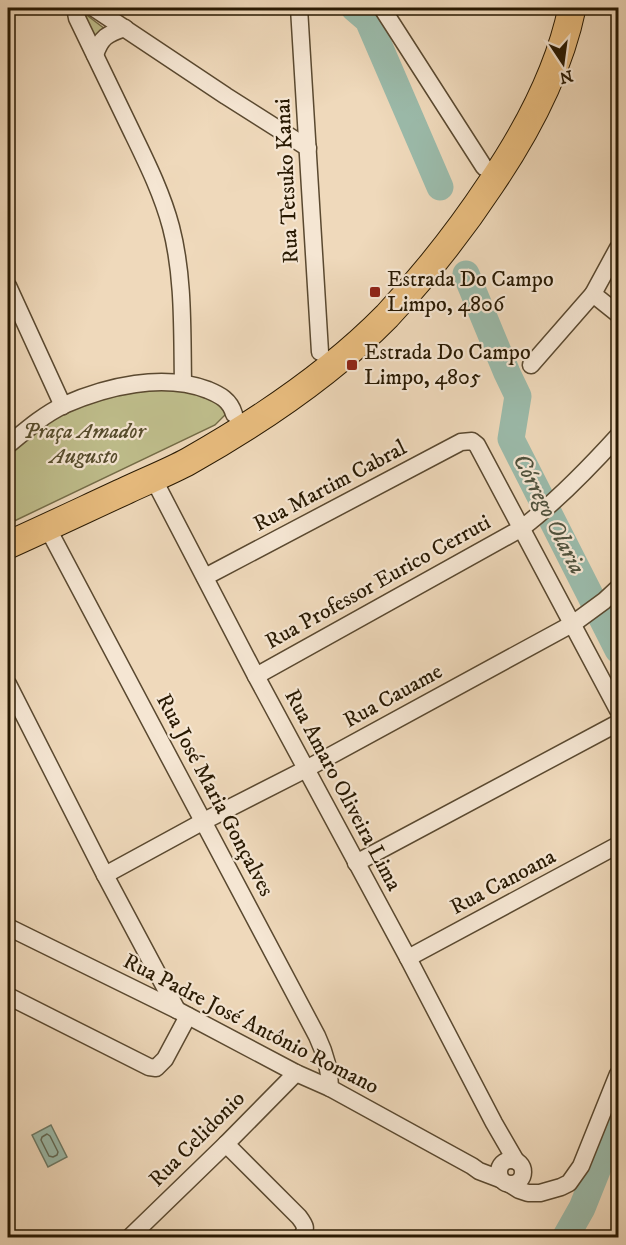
<svg xmlns="http://www.w3.org/2000/svg" width="626" height="1245" viewBox="0 0 626 1245" font-family="'IM FELL DW Pica',serif">
<style>
.green{fill:#bfbe8c;stroke:#746c47;stroke-width:1.5}
.water{fill:#9bbbab;stroke:#6d7a67;stroke-width:1.5}
.lines{fill:none;stroke-linecap:round;stroke-linejoin:round}
.shore{stroke:#626a56;stroke-width:1.5}
.river{stroke:#9bbbab;stroke-width:27}
.street-casing{stroke:#5a4930;stroke-width:19}
.primary-casing{stroke:#281902;stroke-width:29}
.street{stroke:#f5e6d3;stroke-width:16}
.primary{stroke:#e8bc7e;stroke-width:27}
.poi-dot{fill:#8f2418;stroke:#f5e6d3;stroke-width:2}
.labels{text-anchor:middle;dominant-baseline:central;stroke-width:4.5;stroke-linejoin:round;paint-order:stroke}
.street-label{font-size:22px;fill:#281902;stroke:#f5e6d3}
.poi-label{font-size:22px;fill:#281902;stroke:#f5e6d3;text-anchor:start}
.park-label{font-size:22px;font-style:italic;fill:#554b2b;stroke:#f5e6d3}
.water-label{font-size:24px;font-style:italic;fill:#50523d;stroke:#f5e6d3}
</style>
<rect width="100%" height="100%" fill="#efd9bb"/>
<filter id="stains"><feTurbulence type="fractalNoise" baseFrequency=".00333" numOctaves="4"/><feColorMatrix values="0 0 0 0 .2 0 0 0 0 .09 0 0 0 0 .02 0 0 0 .5 -.17"/></filter>
<radialGradient id="worn" r=".72"><stop offset=".6" stop-color="#630" stop-opacity="0"/><stop offset="1" stop-color="#630" stop-opacity=".3"/></radialGradient>
<g class="green">
<path d="M84,13l21,16 -10,9z"/>
<path d="M183,383l49,25 -17,17 -207,99v-78l95,-55z"/>
</g>
<path class="water" d="M51,1125l16,32 -19,10 -16,-32z"/>
<g class="lines">
<path class="shore" d="M47,1134l3,2 8,16 -1,3 -4,2 -4,-1 -8,-16 1,-3z"/>
<g class="river">
<path d="M354,8l14,12 72,167"/>
<path d="M466,274l41,99 11,23 -7,43 107,211"/>
<path d="M565,1238l17,-30 36,-90"/>
</g>
<g class="street-casing">
<g id="street">
<path d="M75,8l2,10c18,37 36,74 54,112 15,31 31,63 40,97 13,50 11,104 12,156"/>
<path d="M94,8l132,88 82,52"/>
<path d="M299,8l21,344"/>
<path d="M382,8l102,159"/>
<path d="M95,55c6,-18 12,-21 30,-27"/>
<path d="M8,286l55,120"/>
<path d="M593,294l25,20"/>
<path d="M531,365l62,-71 25,-46"/>
<path d="M8,445c17,-14 35,-30 56,-40 43,-19 99,-32 144,-15 12,5 22,10 26,24"/>
<path d="M153,478l103,198 152,282 86,165 22,38"/>
<path d="M47,527l270,509c8,17 13,33 13,52"/>
<path d="M205,577l256,-135 11,-1 5,4 141,265"/>
<path d="M256,676l266,-148c35,-27 66,-59 96,-92"/>
<path d="M8,684l97,191 72,135"/>
<path d="M356,863l262,-140"/>
<path d="M105,875l99,-54 102,-52 268,-146 30,-22 14,-13"/>
<path d="M8,927l169,83 119,63 34,15 142,78 7,5 21,8"/>
<path d="M408,958l210,-113"/>
<path d="M8,996l141,71 7,1 9,-9 23,-43"/>
<path d="M226,1144l73,73c6,8 9,12 1,21"/>
<circle cx="511" cy="1172" r="12"/>
<path d="M511,1185l8,5 9,3h12l21,-6 8,-4 12,-17 37,-92"/>
<path d="M129,1238l97,-94 70,-71"/>
</g>
</g>
<g class="primary-casing">
<path id="primary" d="M8,545c40,-18 80,-37 119,-55 21,-10 42,-18 62,-29 69,-39 142,-88 198,-145 38,-41 73,-85 104,-132 36,-53 68,-113 81,-176"/>
</g>
<use href="#street" class="street"/>
<use href="#primary" class="primary"/>
</g>
<g class="poi-dot">
<rect x="369" y="286" width="12" height="12" rx="3"/>
<rect x="346" y="359" width="12" height="12" rx="3"/>
</g>
<g class="labels">
<g class="street-label">
<text transform="translate(287 181) rotate(-93)">Rua Tetsuko Kanai</text>
<text transform="translate(330 486) rotate(-28)">Rua Martim Cabral</text>
<text transform="translate(378 582) rotate(-29)">Rua Professor Eurico Cerruti</text>
<text transform="translate(393 696) rotate(-29)">Rua Cauame</text>
<text transform="translate(343 790) rotate(62)">Rua Amaro Oliveira Lima</text>
<text transform="translate(215 795) rotate(62)">Rua José Maria Gonçalves</text>
<text transform="translate(503 882) rotate(-28)">Rua Canoana</text>
<text transform="translate(251 1024) rotate(27)">Rua Padre José Antônio Romano</text>
<text transform="translate(197 1139) rotate(-45)">Rua Celidonio</text>
</g>
<g class="poi-label">
<text x="387" y="279">Estrada Do Campo<tspan x="387" dy="25">Limpo, 4806</tspan></text>
<text x="364" y="352">Estrada Do Campo<tspan x="364" dy="25">Limpo, 4805</tspan></text>
</g>
<g class="park-label">
<text x="84" y="431">Praça Amador<tspan x="84" dy="25">Augusto</tspan></text>
</g>
<g class="water-label">
<text transform="translate(549 514) rotate(63)">Córrego Olaria</text>
</g>
</g>
<rect width="626" height="1245" fill="none" stroke="#efd9bb" stroke-width="30"/>
<rect x="9" y="9" width="608" height="1227" fill="none" stroke="#281902" stroke-width="3"/>
<rect x="15" y="15" width="596" height="1215" fill="none" stroke="#281902" stroke-width="1.5"/>
<g transform="translate(563 63) rotate(167)" stroke="#f5e6d3" stroke-width="4.5" paint-order="stroke">
<path d="M0-4.5L10 22L0 15L-10 22Z" fill="#281902"/>
<text y="-9" font-size="16" font-weight="bold" text-anchor="middle" fill="#281902">N</text>
</g>
<rect width="100%" height="100%" filter="url(#stains)"/>
<rect width="100%" height="100%" fill="url(#worn)"/>
</svg>
